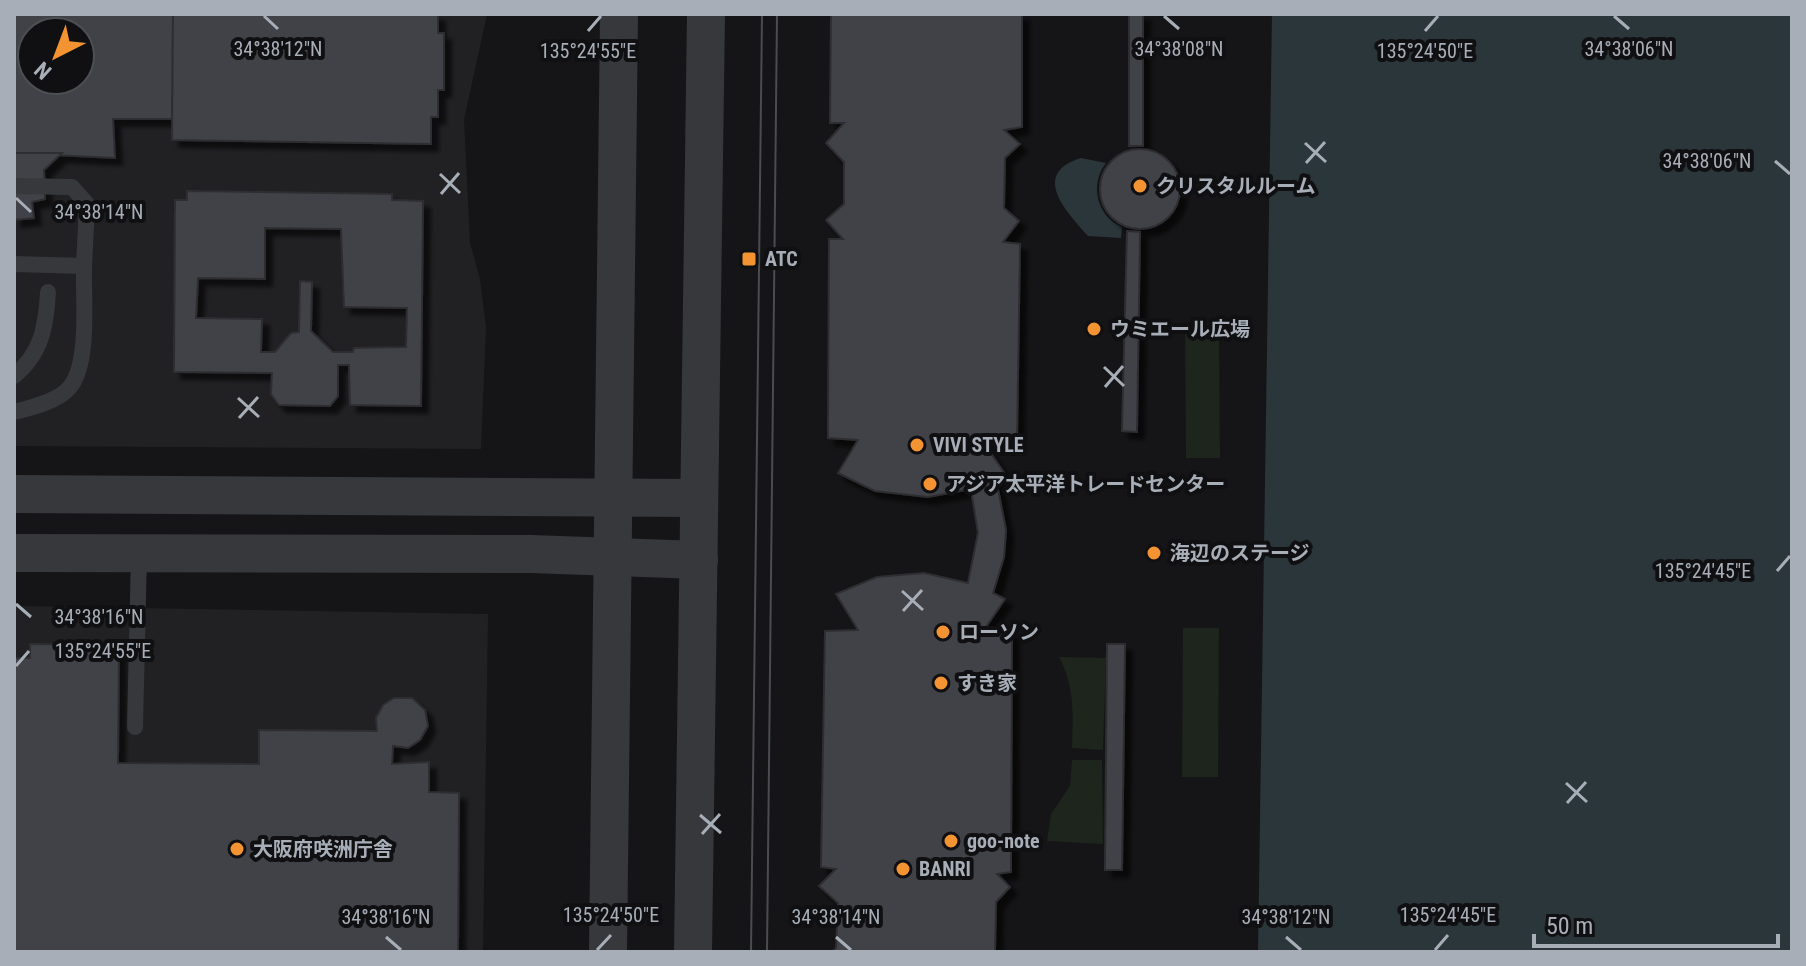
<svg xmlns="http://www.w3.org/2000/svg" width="1806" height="966" viewBox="0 0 1806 966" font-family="'Roboto Condensed','Noto Sans JP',sans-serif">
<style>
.built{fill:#212124;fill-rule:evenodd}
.green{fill:#1d251d}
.water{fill:#2b363b}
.building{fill:#414347;stroke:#2f2f33;stroke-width:2;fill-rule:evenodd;filter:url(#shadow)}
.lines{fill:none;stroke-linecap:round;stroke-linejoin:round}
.service{stroke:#36383c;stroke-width:16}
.tertiary{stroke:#36383c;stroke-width:38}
.tram{stroke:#494c51;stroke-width:2}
.ticks{fill:none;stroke:#a7aeb7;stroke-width:3}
.poi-dot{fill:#f39331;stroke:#101012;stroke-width:3}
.labels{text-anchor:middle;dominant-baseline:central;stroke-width:8;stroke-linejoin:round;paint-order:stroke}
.poi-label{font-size:20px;font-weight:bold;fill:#a7aeb7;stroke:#101012;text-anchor:start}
.ticks-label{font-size:20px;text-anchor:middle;fill:#a7aeb7;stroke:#101012;stroke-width:8;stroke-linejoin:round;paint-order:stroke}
</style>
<defs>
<filter id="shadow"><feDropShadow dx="7" dy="7" stdDeviation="2" flood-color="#0009"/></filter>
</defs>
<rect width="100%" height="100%" fill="#151517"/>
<g class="built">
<path d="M14,14h473l-23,106 6,123 10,36 6,48 -5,122 -467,-3zM32,32h48v48h-48z"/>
<path d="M14,606l474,8 -5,338h-469z"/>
</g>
<g class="green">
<path d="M1185,324h34l1,134h-34z"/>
<path d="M1183,628h36l-1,149h-36z"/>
<path d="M1059,657l47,1 -3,92 -31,-2c1,-33 3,-61 -13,-91z"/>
<path d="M1072,760h30l1,84 -56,-3 4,-27 19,-28z"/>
</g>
<g class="water">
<path d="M1272,14h520v938h-534z"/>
<path d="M1081,158l25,5c-17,21 -9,54 16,64l-1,11 -33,-2c-20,-23 -59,-62 -7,-78z"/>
</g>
<g class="building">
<path d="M14,14h159l-1,105h-59l2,39 -101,-5zM32,32h48v48h-48z"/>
<path d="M173,14h265v19h6v57h-6v27h-7v27l-259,-4z"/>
<path d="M831,14h191v113l-18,3 16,14 -15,14 -1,50 15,13 -16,21 17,2 -3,196h-35l23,34 -9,5 10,51 -2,27 -11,36 12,6 -23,34 30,-1 -1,240 -14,2 13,13 -14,15 -1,50h-163l4,-4 2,-45 -19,-17 17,-17 -15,-2 4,-236 33,-1 -22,-36 41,-17 47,-4 44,10 10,-50 -7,-44 -43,8 -53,-6 -37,-18 20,-33 -30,-2 1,-199h14l-17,-19 18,-16v-42l-18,-19 18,-20h-14z"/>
<rect x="1129" y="14" width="14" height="132"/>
<circle cx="1140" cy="189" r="40"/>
<path d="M14,153h48l-18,17 1,29 -13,3 2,16 -20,2z"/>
<path d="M187,191l205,3v6l31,1 -2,205 -71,-1 -1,-40h-11v31l-8,10 -51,-1 -8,-11 1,-21 -98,-1 1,-172h12zM265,228l76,1 3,78 63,1 -1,39 -52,1 -1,4h-20l-22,-21 1,-49 -12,-1 -1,51 -8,1 -16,19h-14l1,-33 -66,-1 2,-40 67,1z"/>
<path d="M1127,231l13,1 -3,200 -15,-1z"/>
<path d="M30,644l89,1 -1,118 141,1v-34l118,1 -1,-13 7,-13 11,-7h18l13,12 3,16 -8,14 -12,8 -15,-2 -1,18 37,-2v30l30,1 -1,159h-444v-294h16z"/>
<path d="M1107,644h18l-3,226h-17z"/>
</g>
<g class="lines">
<g class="service">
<path d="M14,186l58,1 15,17 -3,62"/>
<path d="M14,264l70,2c-1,31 6,97 -14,121 -11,14 -39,21 -56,25"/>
<path d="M14,376c28,-23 32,-50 34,-84"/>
<path d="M135,727l4,-172"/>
</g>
<g class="tertiary">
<path d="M14,494l683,4"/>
<path d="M14,553l517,1 168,6"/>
<path d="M608,952l11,-938"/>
<path d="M693,952l13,-938"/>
</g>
<g class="tram">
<path d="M751,952l11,-938"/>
<path d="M767,952l10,-938"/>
</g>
</g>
<path class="ticks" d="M264,16l14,13M1164,16l15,13M1614,16l15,13M588,31l13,-15M1425,31l13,-15M1305,143l21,19M1775,161l15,13M1306,163l19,-21M440,174l20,19M441,194l18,-21M16,198l15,14M1104,367l20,19M1105,387l18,-21M238,398l21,19M239,418l19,-21M1777,571l13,-15M902,591l21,19M16,604l15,13M903,611l19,-21M16,666l13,-15M1566,783l21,19M1567,803l19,-21M700,815l21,18M702,834l18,-20M386,937l15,13M836,937l15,13M1286,937l15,13M597,950l14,-15M1435,950l13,-15"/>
<g class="poi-dot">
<circle cx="1140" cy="186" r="8"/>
<rect x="741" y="251" width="16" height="16" rx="4"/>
<circle cx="1094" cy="329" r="8"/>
<circle cx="917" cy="445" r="8"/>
<circle cx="930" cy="484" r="8"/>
<circle cx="1154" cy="553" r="8"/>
<circle cx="943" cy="632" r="8"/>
<circle cx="941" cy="683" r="8"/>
<circle cx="951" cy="841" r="8"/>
<circle cx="237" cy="849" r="8"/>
<circle cx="903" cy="869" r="8"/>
</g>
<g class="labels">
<g class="poi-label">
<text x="1156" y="186">クリスタルルーム</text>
<text x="765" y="259">ATC</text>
<text x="1110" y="329">ウミエール広場</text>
<text x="933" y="445">VIVI STYLE</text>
<text x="946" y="484">アジア太平洋トレードセンター</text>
<text x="1170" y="553">海辺のステージ</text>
<text x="959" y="632">ローソン</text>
<text x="957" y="683">すき家</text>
<text x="967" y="841">goo-note</text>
<text x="253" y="849">大阪府咲洲庁舎</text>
<text x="919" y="869">BANRI</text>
</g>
</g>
<g class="ticks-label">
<text x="1629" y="56">34°38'06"N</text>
<text x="278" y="56">34°38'12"N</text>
<text x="1179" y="56">34°38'08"N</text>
<text x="588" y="58">135°24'55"E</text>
<text x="1425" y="58">135°24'50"E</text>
<text x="1707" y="168">34°38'06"N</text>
<text x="99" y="219">34°38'14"N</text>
<text x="1703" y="578">135°24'45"E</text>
<text x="99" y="624">34°38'16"N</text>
<text x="103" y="658">135°24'55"E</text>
<text x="611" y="922">135°24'50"E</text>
<text x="1448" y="922">135°24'45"E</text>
<text x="386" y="924">34°38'16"N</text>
<text x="836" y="924">34°38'14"N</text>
<text x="1286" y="924">34°38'12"N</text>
</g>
<rect width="1806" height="966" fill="none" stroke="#a7aeb7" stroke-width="32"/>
<g transform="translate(56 56) rotate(222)"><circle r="38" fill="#101012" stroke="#4c4f54" stroke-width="2"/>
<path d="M0-6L14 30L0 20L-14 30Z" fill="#f39331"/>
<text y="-12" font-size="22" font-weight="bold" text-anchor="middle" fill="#a7aeb7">N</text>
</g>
<path d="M1534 934v12h244v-12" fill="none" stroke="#a7aeb7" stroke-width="4"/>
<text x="1546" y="934" font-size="24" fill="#a7aeb7" stroke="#101012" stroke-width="6" paint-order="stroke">50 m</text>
</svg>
